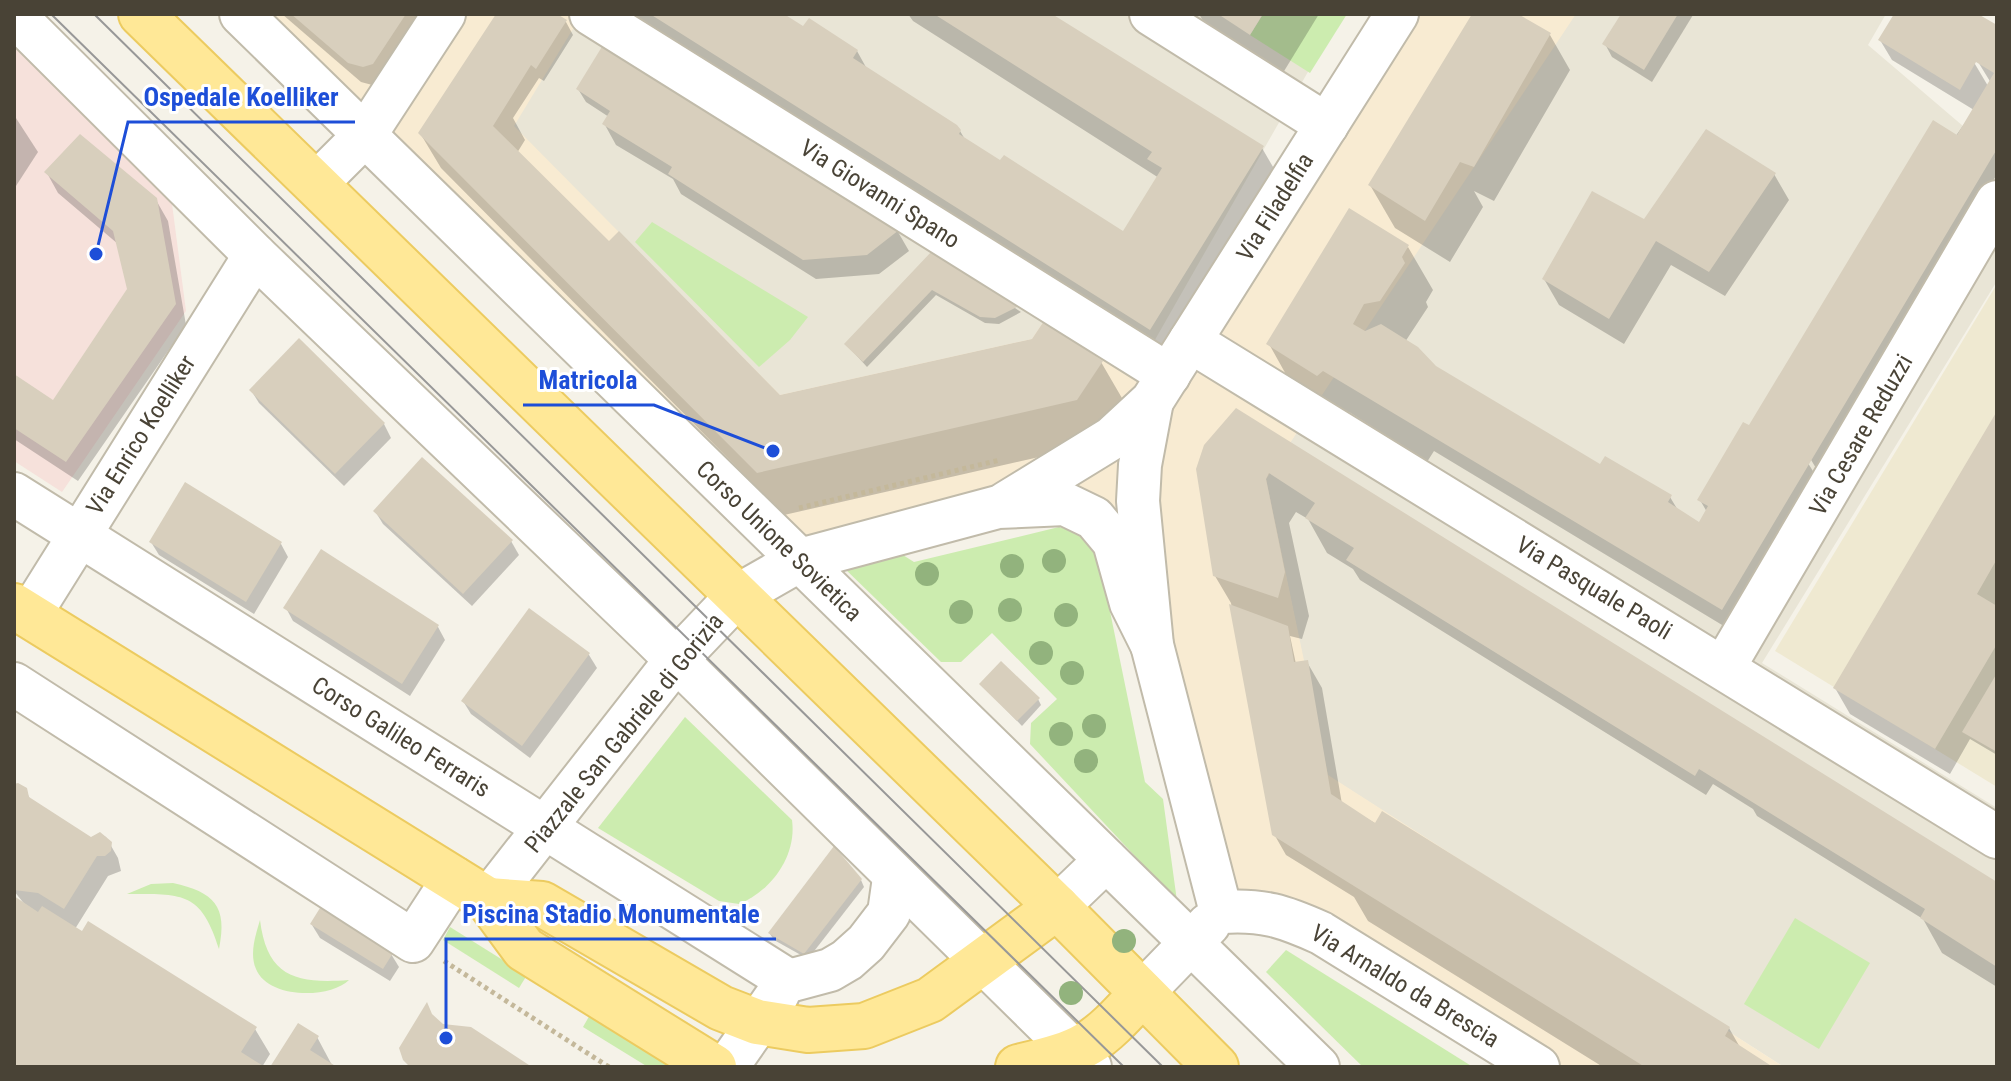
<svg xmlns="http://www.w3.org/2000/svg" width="2011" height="1081" viewBox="0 0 2011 1081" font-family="'Roboto Condensed',sans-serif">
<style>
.residential{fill:#e9e5d6}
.commercial{fill:#f8ebd2}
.education{fill:#efe9d1}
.medical{fill:#f6e1db}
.green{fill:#ccecaf}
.shadow{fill:#0003;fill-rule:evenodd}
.building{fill:#d8cfbd}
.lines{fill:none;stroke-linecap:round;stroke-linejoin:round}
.minor-casing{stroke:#c1bbaa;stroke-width:46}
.major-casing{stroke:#eccb60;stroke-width:48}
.path{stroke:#c4b89a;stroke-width:5;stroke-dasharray:4 4;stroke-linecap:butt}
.minor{stroke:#fff;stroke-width:42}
.major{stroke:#ffe897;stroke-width:44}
.tram{stroke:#989898;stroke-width:2}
.tree{fill:#92b37d}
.labels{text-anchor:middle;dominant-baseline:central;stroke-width:6;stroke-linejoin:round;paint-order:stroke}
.street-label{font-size:24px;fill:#494336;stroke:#fff}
.leader{fill:none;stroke:#1d4ed8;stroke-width:3}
.callout-dot{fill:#1d4ed8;stroke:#fff;stroke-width:3}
.callout-label{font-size:26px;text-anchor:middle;font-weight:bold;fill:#1d4ed8;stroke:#fff;stroke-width:6;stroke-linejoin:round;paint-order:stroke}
</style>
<rect width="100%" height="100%" fill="#f5f2e8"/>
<g class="residential">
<path d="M565,14h776l-197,345 -112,-20 -252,56 -287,-269z"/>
<path d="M1572,14h314l-18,31 129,110v126l-235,382 235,145v259h-213l-457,-292 -61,-296z"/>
</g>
<path class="commercial" d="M265,14h317l-68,112 266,269 252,-56 12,-18 115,68 238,-375h179l-310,465 62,296 456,292h-246l-217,-134 -100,-21 -69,-267 -87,-141 -265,56z"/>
<path class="education" d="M1997,284v503l-222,-136z"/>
<path class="medical" d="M14,44l157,152 15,115 -124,181 -48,-31z"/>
<g class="green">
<path d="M1263,14h84l-37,59 -60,-38z"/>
<path d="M652,222l156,95 -18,23 -31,27 -124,-125z"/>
<path d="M1059,527l23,7 16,19 47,229 18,17 14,102 -147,-157 1,-21 26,-24 -65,-66 -31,29h-20l-98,-95 52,-17 19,12z"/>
<path d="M685,717l107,103c5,36 -21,71 -53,84l-20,-3 -121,-73z"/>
<path d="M173,883c41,9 55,23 46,66 -18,-57 -35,-55 -92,-55l24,-10z"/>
<path d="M1795,918l75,45 -51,86 -75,-45z"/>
<path d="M260,920c7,57 36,64 89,60 -19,19 -81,19 -93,-11 -7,-16 0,-35 4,-49z"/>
<path d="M450,927l77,48 -8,13 -76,-48z"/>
<path d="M1286,950l187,117h-110l-97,-95z"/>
<path d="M591,1013l85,54h-28l-65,-40z"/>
</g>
<g class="shadow">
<path d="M282,14h141l-47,72 -15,-4z"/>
<path d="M499,14h54l13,8 7,13 -29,46 -5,-3 -26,40 12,22 -8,13 92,91 170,153 322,-35 25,43 -25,38 -317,72 -343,-347 -21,-35z"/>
<path d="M617,14h164l23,15 53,22 10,18 93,62 6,10 158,93 35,-56 -246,-157 -5,-7h141l213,134 25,43 -112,180z"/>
<path d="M1199,14h120l-41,67 -63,-40z"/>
<path d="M1474,14h40l36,21 20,35 -76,131 -20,-10 9,16 -33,55 -55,-34 -25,-43z"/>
<path d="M1623,14l70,1 -41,67 -40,-25 -7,-13z"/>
<path d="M1896,14h78l23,14v146l-174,306 -16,-27 -4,2 21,34 -87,145 -303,-183 -7,11 -78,-50 -7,6 -49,-31 -24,-43 139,-97 25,43 -7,12 2,5 -23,35 31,26 162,98 72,31 9,15 21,12 7,-12 -7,-12 274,-390 -82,-50 -12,-20zM1972,52l19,31 -3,3 -19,-32z"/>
<path d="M604,48l294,184 11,19 -30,23 -63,5 -135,-85 -8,-15 -57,-34 -11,-20 4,-8 -23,-15 -8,-13z"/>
<path d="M14,115l24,37 -24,37z"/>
<path d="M47,173l109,27 12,21 18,104 -108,156 -64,-42v-62l39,26 76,-114 -11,-45 -60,-51z"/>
<path d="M1774,174l15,26 -64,96 -54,-31 -47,79 -65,-39 -15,-26 101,-57z"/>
<path d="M932,253l89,59 -22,12 -14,-1 -49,-28 -69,72 -21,-23z"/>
<path d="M251,390l133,34 7,14 -47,48 -85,-83z"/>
<path d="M1236,411l761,474v102l-55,-34 -19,-34 -166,-103 -4,-7 -40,-25 -7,11 -346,-215 -7,-11 -26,-16 -19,-34 -12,-7 -7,11 20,93 -7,23 -12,-3 6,28 11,-2 15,26 20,116 387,224 12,21 29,18h-167l-235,-146 -14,-24 -68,-42 -12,-21 -43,-231 -16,-27z"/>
<path d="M1997,415v340l-27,-16 -20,35 -100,-60 -15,-26z"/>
<path d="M375,511l136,30 8,14 -47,51 -89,-82z"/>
<path d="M151,542l130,2 7,13 -34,57 -95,-59z"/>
<path d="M286,608l152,19 7,13 -35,56 -117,-75z"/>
<path d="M529,610l60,45 8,13 -67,90 -59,-44 -8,-13z"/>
<path d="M981,684l57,15 3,6 -19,21z"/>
<path d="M14,786l11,3 6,12 60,39 9,-6 6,3 12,21 3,13 -13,5 -33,53 180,100 15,25 -8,13h-248v-169l12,8 -12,-15z"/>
<path d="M861,880l3,7 -56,72 -34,-19 -4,-6z"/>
<path d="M312,925l79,29 8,13 -9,14 -70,-43z"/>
<path d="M317,1037l16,30h-60z"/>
</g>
<g class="building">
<path d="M291,14h115l-33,50 -10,3 -15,-4z"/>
<path d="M496,14h61l10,6 -31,49 -5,-4 -38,61 116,115 10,-10 161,164 252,-56 12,-18 59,40 -26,39 -320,73 -339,-340z"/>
<path d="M650,14h134l19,12 6,-8 49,32 -5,8 104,67 4,5 -2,4 41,26 4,-5 119,76 39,-63 -15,-9 5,-7 -218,-138h118l212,132 -114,184z"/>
<path d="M1218,14h45l-13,21z"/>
<path d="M1472,14h46l33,19 -77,134 -14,-5 -35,59 -57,-36z"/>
<path d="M1621,14h57l-34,56 -42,-26z"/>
<path d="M1894,14h84l19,11v124l-275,461 -399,-239 -6,5 -51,-32 83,-136 60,37 -7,12 3,6 -25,38 -16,3 -11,20 12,7 16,-7 37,23 18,19 164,98 5,-8 67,39 -4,7 31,20 9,-16 -11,-6 46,-78 6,3 184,-305 24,15 37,-62 -18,-11 -16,28 -82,-50z"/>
<path d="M603,45l296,185 -32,25 -64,5 -135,-86 4,-7 -70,-43 8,-13 -34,-22z"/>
<path d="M1706,129l70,44 -67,99 -53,-31 -47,78 -67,-40 50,-88 52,28z"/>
<path d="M80,134l77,64 19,106 -110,158 -52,-34v-54l39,26 74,-111 -14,-58 -69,-59z"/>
<path d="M932,251l87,55 -24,12 -15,-1 -48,-27 -69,72 -19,-18z"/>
<path d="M299,338l86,85 -50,51 -86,-84z"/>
<path d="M1236,408l761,474v85l-77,-49 5,-9 -226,-140 -4,7 -349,-216 8,-12 -49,-30 10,-15 -46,-30 -3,6 19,93 -7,26 -65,-22 -17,-107 8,-24z"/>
<path d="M1997,411v148l-20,35 20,12v38l-62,105 -102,-61z"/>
<path d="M422,457l91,83 -50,54 -90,-83z"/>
<path d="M185,482l97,60 -36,60 -97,-60z"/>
<path d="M321,549l118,76 -37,59 -119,-76z"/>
<path d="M1229,604l59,22 6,36 14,-2 23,134 44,29 7,-12 348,216 -5,9 48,31h-128l-373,-232z"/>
<path d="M529,608l61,45 -68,93 -61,-45z"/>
<path d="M1001,661l39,37 -23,23 -38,-37z"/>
<path d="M1997,673v79l-35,-20z"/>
<path d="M18,783l9,5 2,9 62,40 9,-5 12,10 -1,9 -6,5h-8l-33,53 -26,-16 -24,-3v-106z"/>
<path d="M834,846l28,33 -58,75 -36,-21z"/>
<path d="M14,896l24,16 4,-6 40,25 6,-10 169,106 -16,25 24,15h-251z"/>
<path d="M320,908l73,45 -10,16 -73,-45z"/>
<path d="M427,1002l5,12 11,10 28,3 61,40h-122l-7,-7 -4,-12z"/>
<path d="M298,1023l21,13 -9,14 27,17h-67z"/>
</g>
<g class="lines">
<g class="minor-casing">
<g id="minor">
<path d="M241,14l1077,1053"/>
<path d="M591,14l578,361"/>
<path d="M1151,14l176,111"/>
<path d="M14,15l241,240 396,380 439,432"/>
<path d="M316,184l49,-49 79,-121"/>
<path d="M1190,341l807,496"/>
<path d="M1152,401l-12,64 -2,36 14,144 69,267"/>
<path d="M14,494l775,487"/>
<path d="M1006,503l106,-65 40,-37 245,-387"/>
<path d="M29,616l226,-361"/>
<path d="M1724,667l273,-465"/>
<path d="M14,684l399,257 41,-63"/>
<path d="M488,900l188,-240 61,-64 63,-36 198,-53 67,-3 29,14 20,24 17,61 21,42"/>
<path d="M1057,907l49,-47"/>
<path d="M1221,912c41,-3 62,4 100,21l217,134"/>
<path d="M789,981l41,-11 17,-10 19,-17 23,-30 5,-35"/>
<path d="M1142,993l67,-69"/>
<path d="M727,1067l51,-73"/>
</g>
</g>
<g class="major-casing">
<g id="major">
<path d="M141,14l916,893 159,160"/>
<path d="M14,606l474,294 36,49 190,118"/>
<path d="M488,900l54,4 179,104 36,14 51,8 56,-4 66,-26 127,-93"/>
<path d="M1018,1067c68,-16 77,-22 124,-74"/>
</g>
</g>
<g class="path">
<path d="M799,508l201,-48"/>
<path d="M444,961l165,106"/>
</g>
<use href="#minor" class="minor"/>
<use href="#major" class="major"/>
<g class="tram">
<path d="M51,14l1073,1053"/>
<path d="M94,14l1069,1053"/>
</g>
</g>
<g class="tree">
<circle cx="1054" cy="561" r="12"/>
<circle cx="1012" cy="566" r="12"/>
<circle cx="927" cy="574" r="12"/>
<circle cx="1010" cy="610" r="12"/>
<circle cx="961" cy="612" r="12"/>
<circle cx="1066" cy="615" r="12"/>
<circle cx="1041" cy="653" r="12"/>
<circle cx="1072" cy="673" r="12"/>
<circle cx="1094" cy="726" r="12"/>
<circle cx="1061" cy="734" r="12"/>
<circle cx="1086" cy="761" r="12"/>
<circle cx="1124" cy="941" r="12"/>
<circle cx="1071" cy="993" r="12"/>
</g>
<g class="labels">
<g class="street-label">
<text transform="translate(880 194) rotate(32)">Via Giovanni Spano</text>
<text transform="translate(1275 207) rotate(-58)">Via Filadelfia</text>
<text transform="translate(141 435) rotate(-58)">Via Enrico Koelliker</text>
<text transform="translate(1861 435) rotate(-60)">Via Cesare Reduzzi</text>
<text transform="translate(779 541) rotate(44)">Corso Unione Sovietica</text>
<text transform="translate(1594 588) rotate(31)">Via Pasquale Paoli</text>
<text transform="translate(624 733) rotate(-51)">Piazzale San Gabriele di Gorizia</text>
<text transform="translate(401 737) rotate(32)">Corso Galileo Ferraris</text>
<text transform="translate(1405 986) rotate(31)">Via Arnaldo da Brescia</text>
</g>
</g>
<path class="leader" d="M96 254L128 122H355M773 451L654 405H523M446 1038L446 939H776"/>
<g class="callout-dot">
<circle cx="96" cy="254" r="8"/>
<circle cx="773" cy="451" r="8"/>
<circle cx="446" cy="1038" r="8"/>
</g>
<g class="callout-label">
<text x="241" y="106">Ospedale Koelliker</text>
<text x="588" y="389">Matricola</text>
<text x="611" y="923">Piscina Stadio Monumentale</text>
</g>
<rect width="2011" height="1081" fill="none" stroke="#494336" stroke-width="32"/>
</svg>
